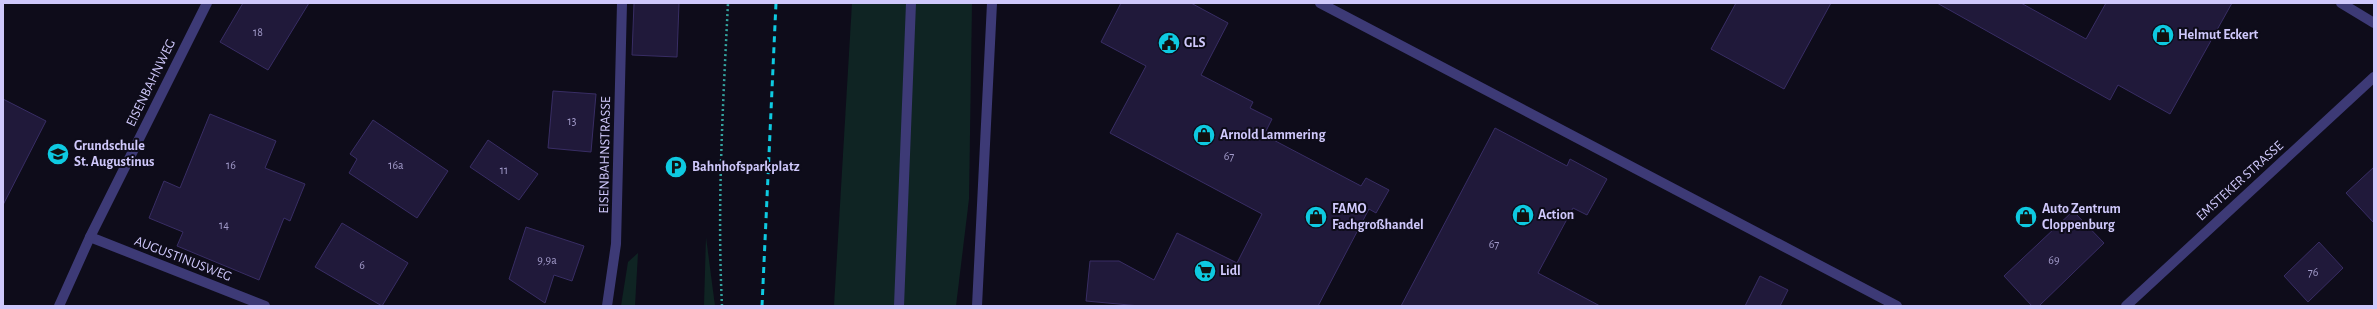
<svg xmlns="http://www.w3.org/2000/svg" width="2377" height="309" viewBox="0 0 2377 309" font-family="'Alegreya Sans',sans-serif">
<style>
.green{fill:#0f2423}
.building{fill:#20193a;stroke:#382d64}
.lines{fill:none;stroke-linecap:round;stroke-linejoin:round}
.path{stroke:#34a49f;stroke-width:2.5;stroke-dasharray:2 3;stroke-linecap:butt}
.minor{stroke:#3d3a76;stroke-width:10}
.rail{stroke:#0ecae1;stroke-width:3;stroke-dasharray:6 5;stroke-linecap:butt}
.labels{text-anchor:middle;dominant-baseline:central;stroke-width:4;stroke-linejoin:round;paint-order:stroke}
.number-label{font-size:12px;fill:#a39ccb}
.poi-label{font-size:14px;font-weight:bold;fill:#cfc8fb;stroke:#0e0c1a;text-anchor:start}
.street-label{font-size:14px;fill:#cfc8fb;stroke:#0e0c1a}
</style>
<rect width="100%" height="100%" fill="#0e0c1a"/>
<g class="green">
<path d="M852,3h120l-3,196 -13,107h-122z"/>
<path d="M706,237l9,69h-11z"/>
<path d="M638,253l-3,53h-14l7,-44z"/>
</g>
<g class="building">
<path d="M243,3h66l-41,67 -48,-28z"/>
<path d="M634,3h45l-2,54 -45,-2z"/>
<path d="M1121,3h70l37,20 -27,52 52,27 -3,6 22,11 -8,16 97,51 5,-8 23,12 -13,23 -7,-4 -51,97h-178l-54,-5 4,-40h29l35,19 23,-47 60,30 25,-49 -152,-81 36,-67 -45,-24z"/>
<path d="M1736,3h95l-47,86 -73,-40z"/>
<path d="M1937,3h84l65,36 20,-36h126l-62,111 -52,-29 -8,15z"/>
<path d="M553,91l43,3 -5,58 -43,-4z"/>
<path d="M3,99l43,22 -43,84z"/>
<path d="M210,114l66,27 -11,27 40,16 -15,37 -6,-3 -25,62 -82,-34 6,-14 -34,-14 15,-37 16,7z"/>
<path d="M373,120l75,51 -31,47 -68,-45 8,-14 -7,-5z"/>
<path d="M1495,128l72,38 3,-7 37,20 -20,36 -14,-7 -35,65 62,33h-199z"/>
<path d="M488,140l50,34 -19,26 -49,-33z"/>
<path d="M2374,167v56l-28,-30z"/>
<path d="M2073,211l31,32 -65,63h-7l-28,-30z"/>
<path d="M342,223l66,40 -26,43 -67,-39z"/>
<path d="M526,227l58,19 -12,35 -18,-6 -9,28 -36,-24z"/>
<path d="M2319,242l24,26 -35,34 -24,-26z"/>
<path d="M1760,276l28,14 -8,16h-35z"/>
</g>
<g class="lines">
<path class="path" d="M722,306c-5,-101 1,-202 6,-303"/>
<g class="minor">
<path d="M1320,3l577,303"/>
<path d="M2341,3l33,20"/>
<path d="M90,237l175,69"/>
<path d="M59,306l31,-69 117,-234"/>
<path d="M607,306l9,-62 6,-241"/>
<path d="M899,306l12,-303"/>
<path d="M977,306l15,-303"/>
<path d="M2126,306l248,-229"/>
</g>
<path class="rail" d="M762,306l14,-303"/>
</g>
<defs>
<g id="shop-disc" transform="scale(1.15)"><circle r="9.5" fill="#0ecae1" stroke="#0e0c1a"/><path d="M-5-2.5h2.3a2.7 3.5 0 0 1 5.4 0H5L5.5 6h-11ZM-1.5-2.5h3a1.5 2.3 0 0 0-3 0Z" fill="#111"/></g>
<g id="civic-disc" transform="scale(1.15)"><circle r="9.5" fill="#0ecae1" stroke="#0e0c1a"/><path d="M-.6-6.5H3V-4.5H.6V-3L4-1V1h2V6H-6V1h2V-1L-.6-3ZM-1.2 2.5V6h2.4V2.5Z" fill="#111"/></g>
<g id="school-disc" transform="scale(1.15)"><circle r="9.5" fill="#0ecae1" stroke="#0e0c1a"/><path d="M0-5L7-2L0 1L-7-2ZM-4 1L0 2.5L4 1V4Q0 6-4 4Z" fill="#111"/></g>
<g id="parking-disc" transform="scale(1.15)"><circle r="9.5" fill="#0ecae1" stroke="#0e0c1a"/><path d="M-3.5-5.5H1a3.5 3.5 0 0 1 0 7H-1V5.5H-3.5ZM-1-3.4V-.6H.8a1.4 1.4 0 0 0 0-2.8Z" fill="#111"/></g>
<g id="supermarket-disc" transform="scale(1.15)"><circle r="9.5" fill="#0ecae1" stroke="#0e0c1a"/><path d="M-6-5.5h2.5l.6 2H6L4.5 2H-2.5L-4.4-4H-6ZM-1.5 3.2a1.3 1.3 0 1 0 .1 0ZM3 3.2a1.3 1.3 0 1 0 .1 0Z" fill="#111"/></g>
</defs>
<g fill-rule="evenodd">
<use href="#shop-disc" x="2163" y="35"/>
<use href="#civic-disc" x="1169" y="43"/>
<use href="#shop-disc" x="1204" y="135"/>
<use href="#school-disc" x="58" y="154"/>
<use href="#parking-disc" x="676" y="167"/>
<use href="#shop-disc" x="1523" y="215"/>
<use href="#shop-disc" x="1316" y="217"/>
<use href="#shop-disc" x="2026" y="217"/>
<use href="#supermarket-disc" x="1205" y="271"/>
</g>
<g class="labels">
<g class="number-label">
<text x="258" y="32">18</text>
<text x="572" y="121">13</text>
<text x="1229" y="156">67</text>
<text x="231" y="165">16</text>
<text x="396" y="165">16a</text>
<text x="504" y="170">11</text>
<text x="224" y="225">14</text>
<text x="1494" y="244">67</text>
<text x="547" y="260">9,9a</text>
<text x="2054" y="260">69</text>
<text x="362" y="265">6</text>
<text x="2313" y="272">76</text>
</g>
<g class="poi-label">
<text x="2178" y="35">Helmut Eckert</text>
<text x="1184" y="43">GLS</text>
<text x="1220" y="135">Arnold Lammering</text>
<text x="74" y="146">Grundschule<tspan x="74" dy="16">St. Augustinus</tspan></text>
<text x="692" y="167">Bahnhofsparkplatz</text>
<text x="1332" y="209">FAMO<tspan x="1332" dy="16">Fachgroßhandel</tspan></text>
<text x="2042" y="209">Auto Zentrum<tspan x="2042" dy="16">Cloppenburg</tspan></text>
<text x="1538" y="215">Action</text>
<text x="1220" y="271">Lidl</text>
</g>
<g class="street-label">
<text transform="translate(151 83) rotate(-64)">EISENBAHNWEG</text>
<text transform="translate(605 155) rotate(-89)">EISENBAHNSTRASSE</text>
<text transform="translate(2240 181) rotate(-42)">EMSTEKER STRASSE</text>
<text transform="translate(183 259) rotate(21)">AUGUSTINUSWEG</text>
</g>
</g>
<rect width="2377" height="309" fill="none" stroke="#cfc8fb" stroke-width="8"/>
</svg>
